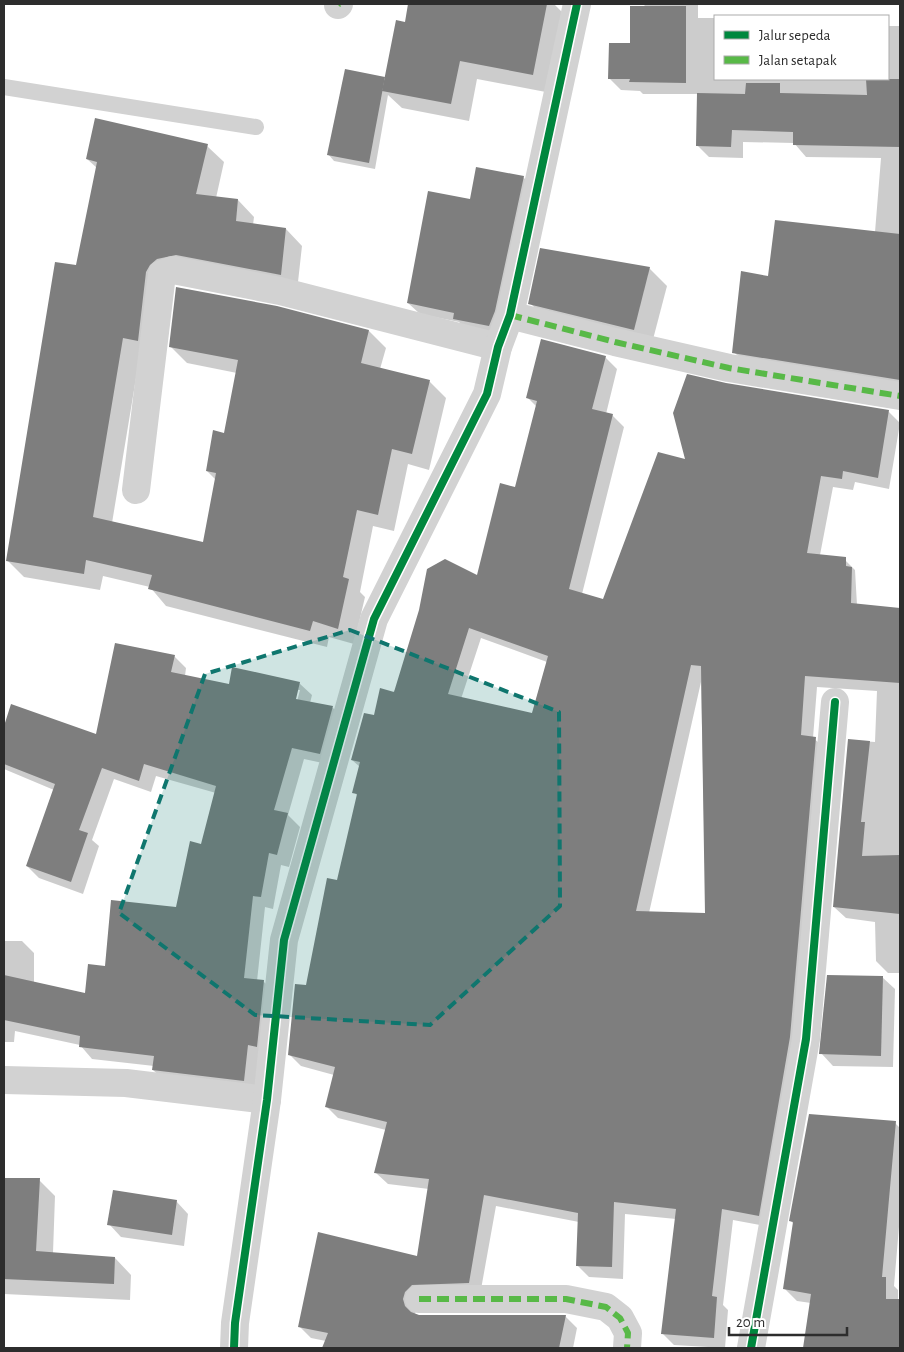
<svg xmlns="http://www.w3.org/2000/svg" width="904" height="1352" viewBox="0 0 904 1352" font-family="'Alegreya Sans',sans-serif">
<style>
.shadow{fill:#0003;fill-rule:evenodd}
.building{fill:#7e7e7e;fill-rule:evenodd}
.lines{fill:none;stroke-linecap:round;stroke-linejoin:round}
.lane{stroke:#d2d2d2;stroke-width:16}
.street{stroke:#d2d2d2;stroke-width:28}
.quiet{stroke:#58b947;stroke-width:6;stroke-dasharray:12 6;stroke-linecap:butt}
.cycleway-casing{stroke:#fff;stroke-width:11}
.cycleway{stroke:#00873e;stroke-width:8}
.marked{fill:#0f766e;fill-opacity:0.2;stroke:#0f766e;stroke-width:4;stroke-dasharray:10 6;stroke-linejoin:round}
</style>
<rect width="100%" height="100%" fill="#fff"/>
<g class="shadow">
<path d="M410,4h144l11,11 -14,78 -74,-14 -8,42 -67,-13 -14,-13 -13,74 -41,-8 -6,-7 58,-74 20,-57z"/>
<path d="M645,4h53v14h17v61h173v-53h12v363l-154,-25 -12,-12 35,-75 106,-45 6,-74 -75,-1 -12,-14 -51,-1v16l-34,-1 -12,-12 1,-51h-55l-3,-3 -19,-1 -12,-12 22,-34z"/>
<path d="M207,146l17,16 -8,36 22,2 16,17 -1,8 33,4 16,17 -5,45 -123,-15 -34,78 -28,169 92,21 12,-64 -9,-9 18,-37 12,-61 -50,-10 -17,-17 106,-39 93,24 17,17 -6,21 49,12 17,17 -17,72 -21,-6 -14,67 -21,-5 -13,66 5,5 -11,47 -25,-7 -2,10 -161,-41 -16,-19 -47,-11 -3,14 -76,-13 -17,-17 70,-293 20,-99 -10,-9z"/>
<path d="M523,177l12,12 -34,148 -35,-7 -7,-8 -39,-8 -12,-11 63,-102z"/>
<path d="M649,268l18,18 -16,61 -103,-26 -18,-18z"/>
<path d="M605,357l12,12 -11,45 6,1 12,12 -42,167 21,7 84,-140 39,-76 162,26 12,12 -11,66 -34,-7 -2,8 -20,-3 -13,68 23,3 12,12 2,35 43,4v364h-12l-12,-12 -1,-39 -29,-4 -12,-11 15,-167 26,2 2,-51 -60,-4 -4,51 15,12 -58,477 -37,-7 -10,85 5,5 -3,38 -51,-3 -12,-12 14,-114 -51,-5 -2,65 -34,-2 -12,-12 2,-43 -83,-16 -16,89 -63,9 -2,11 150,1 12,12 -4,20h-250l3,-7 -15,-3 -12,-12 119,-68 11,-69 -41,-5 -12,-11 10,-43 -48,-12 -11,-11 7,-32 -33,-9 -12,-12 49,-173 20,-85 -4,-4 6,-25 -8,-7 23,-43 103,-140 38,-89 21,-81 -9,-9zM481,638l66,24 -15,52 -71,-15zM701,682l5,232 -57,-1z"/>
<path d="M900,468v38l-1,-1z"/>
<path d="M174,656l12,12 -1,8 45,10 69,-3 13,12 -2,8 23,5 12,12 -13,45 -28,-6 -16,56 12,12 -11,40 -8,-2 -8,44 -8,-2 -8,74h6l13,13 -21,99 -89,-11 -13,-12 1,-4 -62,-7 -12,-14 -65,-14 -1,11h-10v-101h18l12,12v30l52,11 20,-27 71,-59 25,-63 14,-52 -60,-17 -5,16 -37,-13 -22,61 7,6 -16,48 -44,-16 -12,-12 27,-76 -50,-21v-39l8,-24 85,30zM297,690h3l-4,15h-2z"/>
<path d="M882,977l13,12 -2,78 -60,-1 -12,-13z"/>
<path d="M895,1123l5,5v87l-6,71 4,4v10l2,1v47h-96l7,-45 -14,-2 -12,-12 9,-65 -3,-3z"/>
<path d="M4,1179l35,1 16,16 -2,57 62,5 16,17 -1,25 -126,-6z"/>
<path d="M176,1201l12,13 -4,32 -63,-9 -12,-13z"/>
</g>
<g class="building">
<path d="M408,4h139l-14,71 -73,-14 -9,43 -69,-13 14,-71 9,2z"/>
<path d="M630,6h56v77l-57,-1 1,-3h-22l1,-36h21z"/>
<path d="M345,69l40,8 -16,86 -42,-8z"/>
<path d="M866,79h34v68l-107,-2v-13l-61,-2 -1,17 -35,-1 1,-53 48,1 1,-11h34v10l87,2z"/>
<path d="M95,118l113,26 -12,50 42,5 -2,22 50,7 -5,47 -105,-20 -19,4 -7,6 -4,7 -8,69 -15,-3 -30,179 110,25 13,-69 -10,-2 7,-41 11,3 14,-73 -69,-13 7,-60 101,19 92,24 -8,33 69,17 -18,74 -20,-5 -14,66 -21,-5 -14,67 6,2 -11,50 -25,-8 -3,10 -162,-42 4,-14 -66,-15 -2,14 -78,-13 49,-299 21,3 21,-103 -11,-3z"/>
<path d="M476,167l48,9 -29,135 -6,15 -36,-7 1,-6 -47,-10 21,-112 42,8z"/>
<path d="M775,220l125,14v146l-168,-27 9,-82 27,5z"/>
<path d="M540,248l110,19 -16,63 -106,-26z"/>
<path d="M541,339l65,17 -14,53 21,5 -44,175 34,10 55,-147 27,7 -12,-46 14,-39 39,9 163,27 -11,68 -35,-7 -1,8 -21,-3 -14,77 39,4v9l6,1 -1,36 49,5v75l-95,-7 -4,59 15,2 -26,300 -31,179 -37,-7 -10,87 5,1 -3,41 -53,-4 15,-125 -62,-7 -2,65 -36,-1 2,-53 -94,-18 -15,88 -57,2 -7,7 -2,7 2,7 6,6 8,3h147l-7,33h-237l6,-15 -30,-6 20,-95 99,24 12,-77 -55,-6 13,-51 -62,-15 10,-40 -47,-12 7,-71 11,1 21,-107 10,2 20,-86 -5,-1 8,-31 -9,-2 13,-47 10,2 6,-27 14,4 25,-82 8,-41 18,-10 32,16 23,-92 15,4 22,-86 -11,-3zM469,628l79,28 -16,57 -84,-19zM691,665l10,1 4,247 -69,-2z"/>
<path d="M115,643l60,12 -4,17 58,12 3,-17 68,15 -4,17 37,7 -13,48 -28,-6 -18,62 14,3 -11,42 -8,-2 -8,44 -8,-1 -9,82 20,2 -7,67 -9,-2 -4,36 -92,-11 2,-14 -75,-9 1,-11 -76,-16v-45l81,18 3,-29 17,2 6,-66 65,7 14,-66 11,3 15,-58 -72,-22 -5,17 -37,-13 -23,62 9,3 -17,49 -45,-16 29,-82 -51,-20v-38l7,-22 85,30z"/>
<path d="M848,739l22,2 -9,81h4l-3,34 38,-1v59l-67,-7z"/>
<path d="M827,975l56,1 -2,80 -62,-2z"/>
<path d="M809,1114l87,7 -14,156h4v22h14v49h-97l8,-54 -28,-5 10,-67 -4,-1z"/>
<path d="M4,1178h36l-4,73 79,6 -1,27 -110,-5z"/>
<path d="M113,1190l64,10 -5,35 -65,-10z"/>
</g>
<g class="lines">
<path class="lane" d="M4,87l252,40"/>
<g class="street">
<path d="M338,5l1,-1"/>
<path d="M510,315l105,27 114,26 171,28"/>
<path d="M136,490l26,-216 11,-4 107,21 218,56"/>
<path d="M4,1080l122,3 141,17"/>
<path d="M419,1299h147l40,8 14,11 8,15 -1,15"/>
<path d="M234,1348l1,-25 32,-223 17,-160 90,-321 113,-225 11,-47 12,-32 67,-311"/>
<path d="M751,1348l55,-309 29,-337"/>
</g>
<g class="quiet">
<path d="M338,5l1,-1"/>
<path d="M510,315l105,27 114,26 171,28"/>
<path d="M419,1299h147l40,8 14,11 8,15 -1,15"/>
</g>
<g class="cycleway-casing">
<g id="cycleway">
<path d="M234,1348l1,-25 32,-223 17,-160 90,-321 113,-225 11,-47 12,-32 67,-311"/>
<path d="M751,1348l55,-309 29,-337"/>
</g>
</g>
<use href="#cycleway" class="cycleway"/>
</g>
<path class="marked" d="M350,630l209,82 1,194 -130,119 -175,-10 -136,-102 86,-239z"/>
<rect width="904" height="1352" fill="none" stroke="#2d2d2d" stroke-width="10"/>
<rect x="714" y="15" width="175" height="65" fill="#ffffff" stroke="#ababab"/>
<rect x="724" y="31" width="25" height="8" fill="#00873e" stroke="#ababab"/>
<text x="759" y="40" font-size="15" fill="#2d2d2d">Jalur sepeda</text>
<rect x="724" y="56" width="25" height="8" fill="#58b947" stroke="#ababab"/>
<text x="759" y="65" font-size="15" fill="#2d2d2d">Jalan setapak</text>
<path d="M729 1327v8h118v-8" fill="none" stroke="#2d2d2d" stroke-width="2.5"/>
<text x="736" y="1327" font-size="15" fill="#2d2d2d" stroke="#ffffff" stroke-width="4" paint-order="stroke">20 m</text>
</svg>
